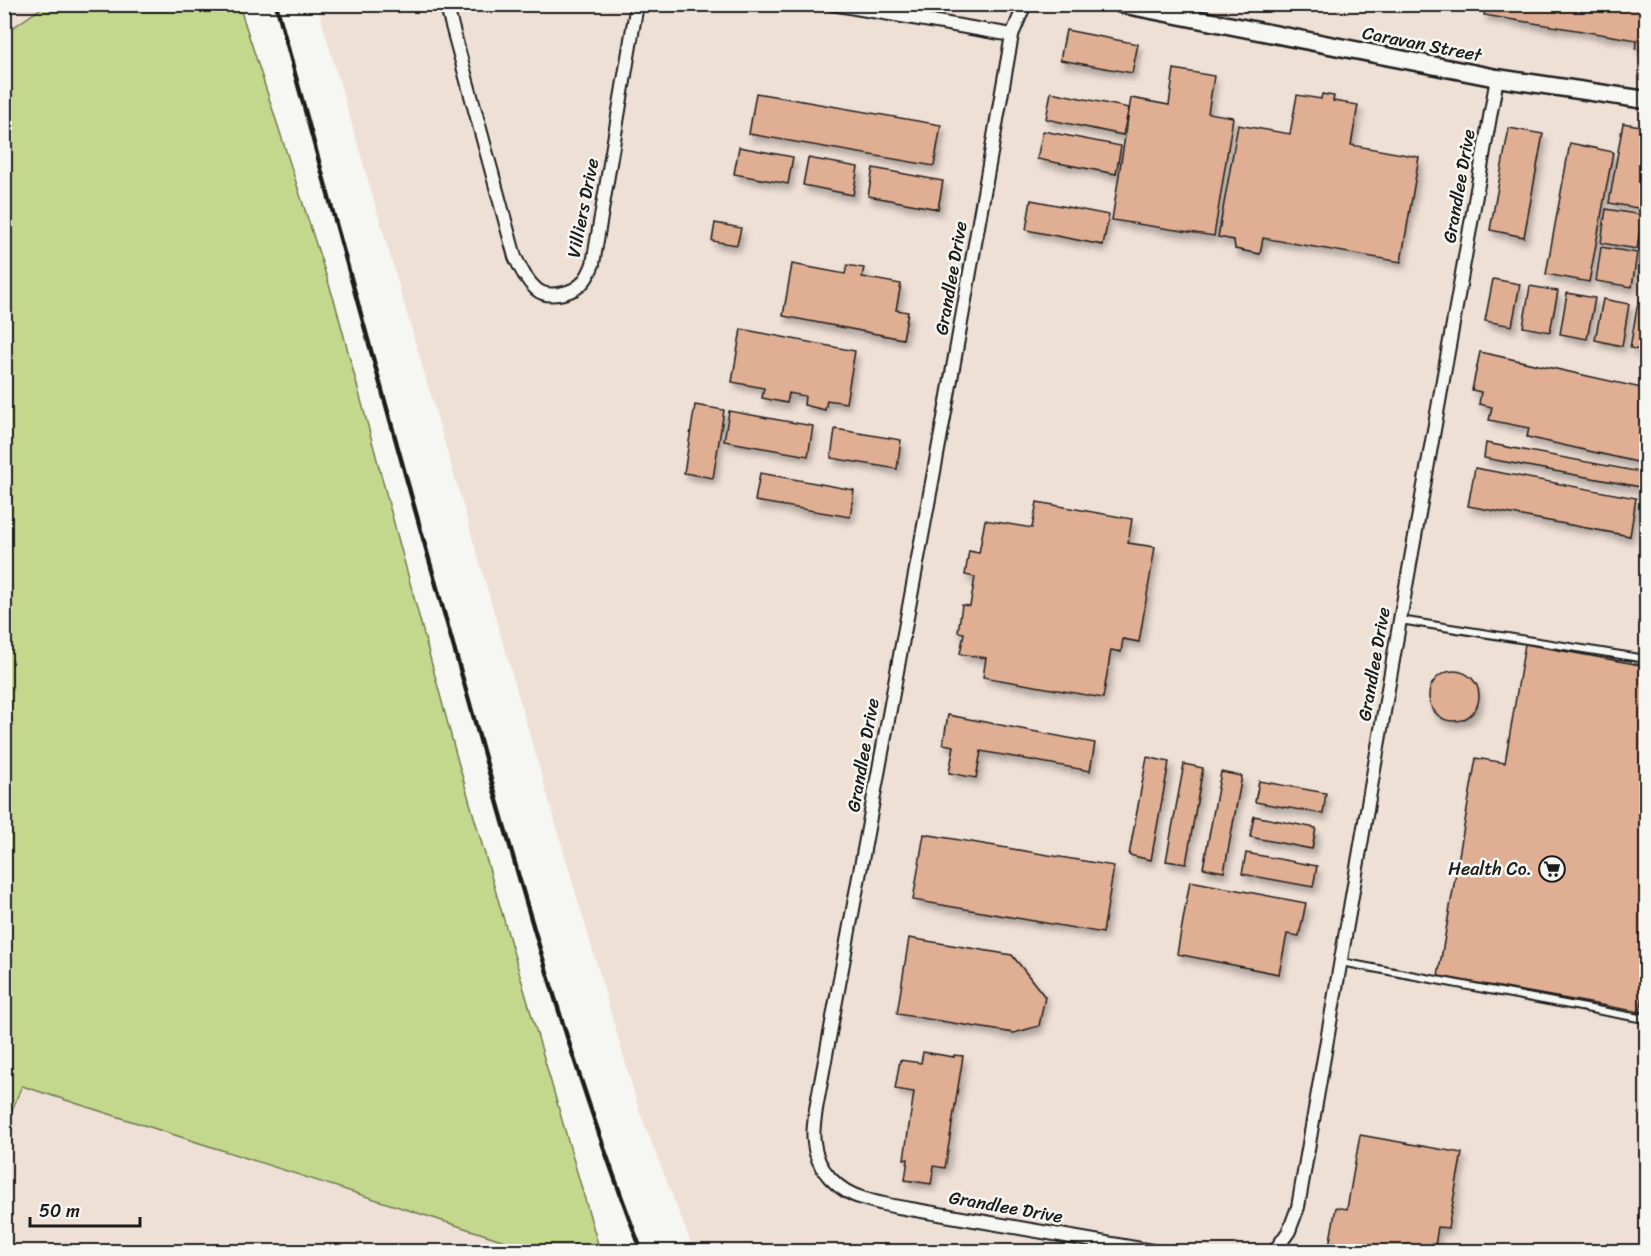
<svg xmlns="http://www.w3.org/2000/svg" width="1651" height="1256" viewBox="0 0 1651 1256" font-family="Sriracha,sans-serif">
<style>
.built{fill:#efe0d6}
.green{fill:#c4d88d;stroke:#707a54;stroke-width:1.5}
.building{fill:#e0ae93;stroke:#1c1c1c;stroke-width:1.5;filter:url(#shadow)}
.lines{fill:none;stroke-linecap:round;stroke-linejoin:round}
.lane-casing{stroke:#1c1c1c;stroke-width:10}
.street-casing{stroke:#1c1c1c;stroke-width:16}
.secondary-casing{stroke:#1c1c1c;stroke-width:21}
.lane{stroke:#f6f6f2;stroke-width:6}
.street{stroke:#f6f6f2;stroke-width:12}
.secondary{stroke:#f6f6f2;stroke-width:16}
.rail{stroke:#1c1c1c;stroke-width:4.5}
.labels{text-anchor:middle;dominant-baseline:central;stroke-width:5;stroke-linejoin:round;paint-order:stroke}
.street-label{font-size:18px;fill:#1c1c1c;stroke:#f6f6f2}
.poi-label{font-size:18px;fill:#1c1c1c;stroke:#f6f6f2;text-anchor:end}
</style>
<defs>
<filter id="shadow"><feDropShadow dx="3.5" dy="6" stdDeviation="3" flood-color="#0004"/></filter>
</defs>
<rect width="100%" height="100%" fill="#f6f6f2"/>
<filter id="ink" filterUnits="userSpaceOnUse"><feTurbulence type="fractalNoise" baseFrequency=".0167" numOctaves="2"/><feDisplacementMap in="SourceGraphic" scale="12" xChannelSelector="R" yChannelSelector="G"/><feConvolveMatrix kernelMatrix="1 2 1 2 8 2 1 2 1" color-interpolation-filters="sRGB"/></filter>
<g filter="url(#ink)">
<g class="built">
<path d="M5,4h42v1l-42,29z"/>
<path d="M317,5h1329v1246h-952l-54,-138z"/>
<path d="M22,1086l514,165 -531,1v-125z"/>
</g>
<path class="green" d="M47,4l192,1 96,298 122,455 143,493h-64l-514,-165 -17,41 -1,-1093z"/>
<g class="building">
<path d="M1486,4h160v47l-11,-2 2,-9 -153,-25z"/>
<path d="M1066,30l72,14 -6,29 -72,-13z"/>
<path d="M1174,69l40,7 -6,37 25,4 -19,119 -102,-16 19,-122 38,7z"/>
<path d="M1051,92l78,16 -6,27 -77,-16z"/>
<path d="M756,93l185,32 -7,41 -185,-32z"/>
<path d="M1322,94l12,2 -1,5 25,4 -7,40 68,12 -18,105 -138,-24 -3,16 -25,-5 -1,-9 -16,-3 20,-112 52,9 7,-39 24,4z"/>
<path d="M1623,123l23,4v59l-3,23 -34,-6z"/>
<path d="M1509,128l34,6 -19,103 -34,-7z"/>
<path d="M1043,131l78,15 -5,28 -79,-15z"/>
<path d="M1570,143l43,9 -24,130 -43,-8z"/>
<path d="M739,147l54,10 -5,27 -54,-10z"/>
<path d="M808,158l50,9 -5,28 -50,-10z"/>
<path d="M873,168l70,13 -5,28 -70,-13z"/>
<path d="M1031,200l78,15 -6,30 -77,-15z"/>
<path d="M1606,209l36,6 -5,34 -36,-6z"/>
<path d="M715,223l26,5 -4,17 -25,-4z"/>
<path d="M1601,247l36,6 -5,34 -36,-6z"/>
<path d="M792,264l53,10 2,-9 17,3 -2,9 39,7 -5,26 12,2 -5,27 -120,-23z"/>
<path d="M1493,279l27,5 -8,42 -27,-5z"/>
<path d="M1530,286l28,5 -8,41 -27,-5z"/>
<path d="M1567,293l28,5 -8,41 -27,-5z"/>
<path d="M1603,299l26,5 -7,42 -27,-6z"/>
<path d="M1638,302l8,1v48l-16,-3z"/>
<path d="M741,329l114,22 -9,52 -19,-3 -2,10 -21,-5 1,-9 -16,-3 -2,10 -25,-5 2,-10 -32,-6z"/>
<path d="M1480,352l166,37v75l-119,-27 2,-9 -40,-8 3,-13 -13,-3 2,-12 -9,-2z"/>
<path d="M695,405l29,5 -11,68 -29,-5z"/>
<path d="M729,411l84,15 -5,30 -84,-15z"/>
<path d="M835,429l66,11 -4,29 -66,-11z"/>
<path d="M1486,443l160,30v15l-162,-30z"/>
<path d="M1475,468l161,30 -6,38 -162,-30z"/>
<path d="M760,473l94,17 -4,27 -95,-16z"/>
<path d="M1037,502l95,17 -4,24 27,4 -16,95 -16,-3 -2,13 -10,-2 -8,48 -120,-21 3,-19 -26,-4 4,-21 -6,-1 4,-27 8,1 5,-29 -10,-2 4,-24 10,2 6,-33 47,8z"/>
<path d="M1525,644l121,22v308l-6,38 -202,-36 38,-218 29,5z"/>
<circle cx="1454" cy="696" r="25"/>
<path d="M948,715l147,28 -5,28 -109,-20 -5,27 -27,-5 5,-27 -11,-2z"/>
<path d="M1147,757l22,5 -18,98 -22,-5z"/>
<path d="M1184,764l19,4 -17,96 -20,-3z"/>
<path d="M1221,772l21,4 -18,96 -21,-4z"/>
<path d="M1259,781l67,12 -3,21 -68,-12z"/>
<path d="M1254,816l62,12 -4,21 -62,-12z"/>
<path d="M924,834l190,32 -11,67 -190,-33z"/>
<path d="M1246,853l71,13 -4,21 -71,-13z"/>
<path d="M1190,881l116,22 -7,33 -12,-2 -8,40 -102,-20z"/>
<path d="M909,938l103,17 33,42 -6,29 -25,7 -117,-19z"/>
<path d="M923,1052l31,5v-2l9,1 -18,112 -11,-2 -3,18 -26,-4 3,-21h-4l10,-67 -19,-3 5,-29 21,3z"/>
<path d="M1360,1135l102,18 -14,75 -10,-1 -4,25h-106l8,-45 11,2z"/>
</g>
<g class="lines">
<g class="lane-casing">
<g id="lane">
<path d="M1400,620l246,39"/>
<path d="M1341,962l298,56 7,-4"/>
</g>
</g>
<g class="street-casing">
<g id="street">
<path d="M446,4l69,253c6,12 11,23 21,32 12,11 39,4 48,-8 4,-5 7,-12 9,-17l44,-260"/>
<path d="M832,4l180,31"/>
<path d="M1025,4l-13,31 -64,361 -132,713c-1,10 -4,22 -2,33 2,27 24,50 51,57 9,3 18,5 28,7l265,46"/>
<path d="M1274,1252l15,-21 9,-24 102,-587 97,-542"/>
</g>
</g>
<g class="secondary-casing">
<path id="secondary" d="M1121,4l376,74 149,22"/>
</g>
<use href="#lane" class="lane"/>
<use href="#street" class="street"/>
<use href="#secondary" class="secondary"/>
<path class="rail" d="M276,4c63,231 126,463 192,693 52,187 104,373 174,555"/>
</g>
</g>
<defs>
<g id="supermarket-ring" transform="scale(1.35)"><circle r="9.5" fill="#f6f6f2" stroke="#1c1c1c" stroke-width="1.5"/><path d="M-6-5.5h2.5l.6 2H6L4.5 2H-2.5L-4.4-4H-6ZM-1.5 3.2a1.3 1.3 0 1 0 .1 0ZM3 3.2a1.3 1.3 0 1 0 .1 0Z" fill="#1c1c1c"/></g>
</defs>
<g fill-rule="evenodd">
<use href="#supermarket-ring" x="1552" y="869"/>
</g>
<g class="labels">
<g class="street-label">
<text transform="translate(1422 44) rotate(11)">Caravan Street</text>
<text transform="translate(1459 186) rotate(-80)">Grandlee Drive</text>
<text transform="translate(583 208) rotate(-79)">Villiers Drive</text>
<text transform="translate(951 278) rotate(-80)">Grandlee Drive</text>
<text transform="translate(1374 664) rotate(-80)">Grandlee Drive</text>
<text transform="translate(863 755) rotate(-80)">Grandlee Drive</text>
<text transform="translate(1006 1207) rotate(10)">Grandlee Drive</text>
</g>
<g class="poi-label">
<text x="1532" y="869">Health Co.</text>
</g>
</g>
<rect width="1651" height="1256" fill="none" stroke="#f6f6f2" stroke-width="24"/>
<rect x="12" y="12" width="1627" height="1232" fill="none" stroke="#1c1c1c" stroke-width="2" filter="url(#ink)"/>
<path d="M30 1217v9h110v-9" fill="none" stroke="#1c1c1c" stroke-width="3"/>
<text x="39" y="1217" font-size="18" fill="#1c1c1c" stroke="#f6f6f2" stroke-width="4.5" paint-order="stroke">50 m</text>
</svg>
